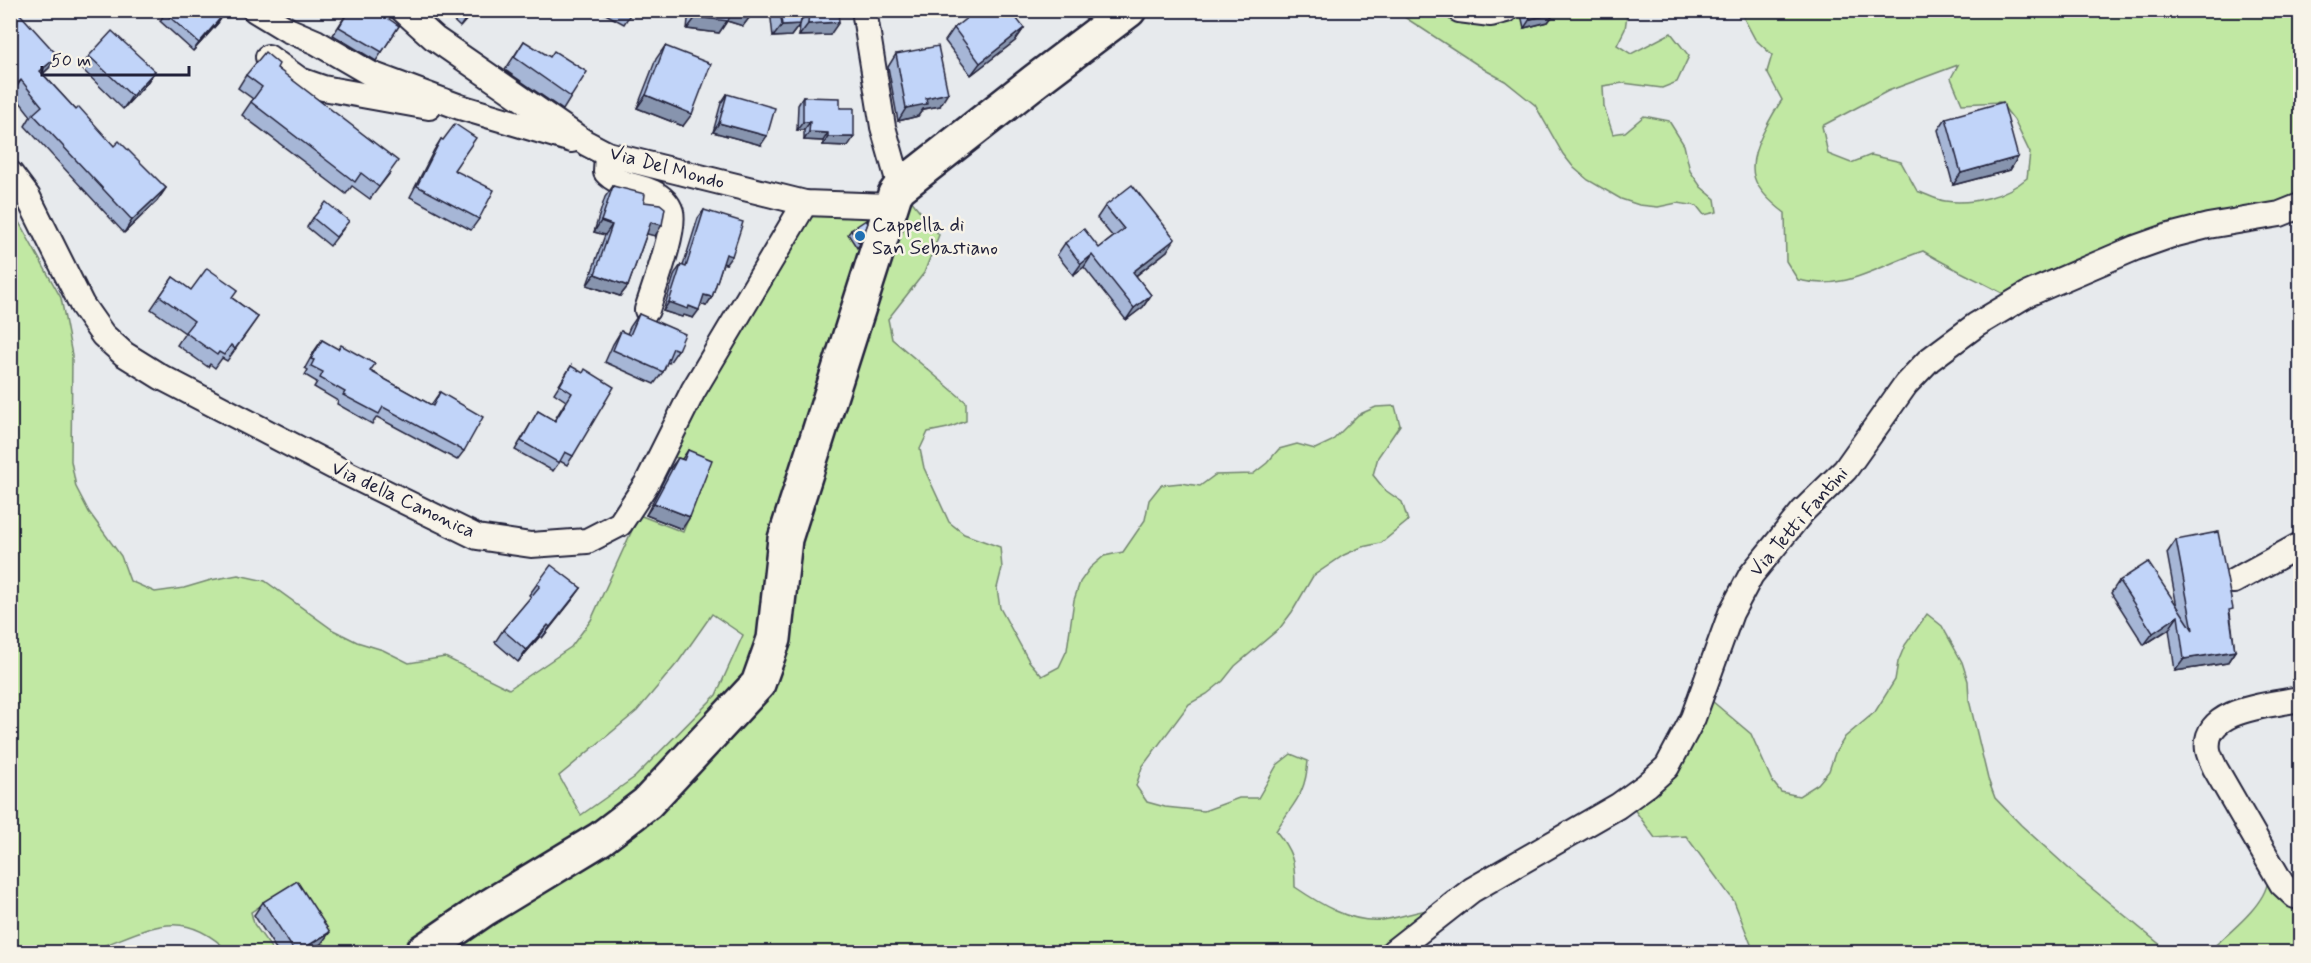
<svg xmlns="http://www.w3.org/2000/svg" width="2311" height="963" viewBox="0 0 2311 963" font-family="Mynerve,sans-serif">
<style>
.green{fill:#c1e8a3;stroke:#72856f;stroke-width:1.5;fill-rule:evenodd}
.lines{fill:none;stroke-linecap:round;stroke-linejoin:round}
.street-casing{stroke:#22223b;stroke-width:28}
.secondary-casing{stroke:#22223b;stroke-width:38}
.street{stroke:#f7f3e8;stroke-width:24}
.secondary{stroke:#f7f3e8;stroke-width:33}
.wall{fill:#a6b6d6;stroke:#22223b;stroke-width:1.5}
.shaded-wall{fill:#8794ae;stroke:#22223b;stroke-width:1.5}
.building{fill:#c1d4f9;stroke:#22223b;stroke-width:1.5}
.poi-dot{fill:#1f6fb2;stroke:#f7f3e8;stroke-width:2}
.labels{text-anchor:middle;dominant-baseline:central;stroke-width:5;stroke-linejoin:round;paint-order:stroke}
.street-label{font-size:20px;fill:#22223b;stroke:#f7f3e8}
.poi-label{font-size:20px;fill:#22223b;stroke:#f7f3e8;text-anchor:start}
</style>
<rect width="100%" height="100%" fill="#e7eaed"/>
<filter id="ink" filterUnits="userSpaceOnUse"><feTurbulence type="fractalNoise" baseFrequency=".0167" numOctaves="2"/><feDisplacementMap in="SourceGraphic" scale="12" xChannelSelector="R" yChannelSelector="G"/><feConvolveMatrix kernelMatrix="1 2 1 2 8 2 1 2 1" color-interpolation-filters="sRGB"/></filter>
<g filter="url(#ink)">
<g class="green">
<path d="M1395,11h227l5,4 -2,14 -8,16 14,9 40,-21 18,23 -12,26 -15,6 -39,-5 -20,3 1,21 9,27 12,-2 19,-16 25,5 15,24 6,26 11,16 14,12 2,13 -13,3 -7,-9 -20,-3 -19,4 -19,-2 -18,-6 -33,-19 -14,-12 -11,-14 -28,-49 -30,-24 -18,-10z"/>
<path d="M1740,11h560v193l-287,95c-30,-17 -61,-30 -90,-48 -44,14 -76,41 -125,29l-12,-19 -1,-48c-33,-25 -41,-42 -22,-80 6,-12 11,-22 19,-33l-15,-28 5,-17 -17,-16zM1958,65l-7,13 11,26 38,-2 14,18 16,33 -3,25c-21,18 -54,27 -82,23 -9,-1 -19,-7 -28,-10l-16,-29 -30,-7 -20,8 -23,-9 -6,-28 66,-35z"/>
<path d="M910,199l29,36 -15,38 -36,46 4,20 74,63v19l-18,7 -20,4 -8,17 4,19 25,54 15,12 36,13 2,21 -5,20 3,20 29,53 13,15 17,-9 8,-17 7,-50 6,-18 10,-14 14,-12 19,-4 22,-32 4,-20 12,-15 20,-2 19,3 15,-11 38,-1 14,-11 12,-14 18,-5 18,5 17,-8 26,-26 18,-8 19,-1 5,19 -22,32 -5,18 12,15 17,12 6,19 -27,22 -19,4 -18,8 -31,21 -21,36 -12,16 -45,38 -12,15 -16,13 -18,10 -47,63 -6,19 11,16 18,5 39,4 35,-13h19l19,-33 14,-11 17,7c-3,37 -15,41 -32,70 16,20 19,30 19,56 25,17 55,36 87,33 17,-2 34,-9 51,-11l-54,43h-936l327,-261 28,-150z"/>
<path d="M10,206l51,92 11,57 -1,106 5,26 13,25 32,44 9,25 25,11 29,-4 27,-8 27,-5 27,6 68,49 24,12 26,8 26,13 36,-6 64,32 62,-42 20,-27 48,-105 44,17 24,-60 -41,-19 139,-245 79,3 -113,429 -95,128 -269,184h-78l-40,-65 -38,25 3,12 20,28h-45c-52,-52 -87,-17 -144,0 -17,4 -55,0 -74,0zM712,614l31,21 -27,60 -81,82 -54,38 -22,-39 78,-65 42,-50z"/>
<path d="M1927,614l15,12 20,36 6,19 1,19 19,79 7,19 26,27 57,52 91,75h-415l-20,-51 -48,-65 -31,2 -24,-33 81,-104 39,33 21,47 9,11 18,4 19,-12 11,-13 6,-18 10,-16 30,-25 20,-32 3,-18 7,-17z"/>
<path d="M2268,880l22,19 10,18v35h-92c19,-18 57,-46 60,-72z"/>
</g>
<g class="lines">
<g class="street-casing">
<g id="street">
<path d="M255,10l33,20 28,12 55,32 89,33 112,33"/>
<path d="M403,10l31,28 152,105 21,11 198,49 85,3"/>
<path d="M864,10l19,117 17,60"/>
<path d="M1459,10l32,4 15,-4"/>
<path d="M268,57l32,23 23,8 106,19"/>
<path d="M607,154l-1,18c11,13 31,13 46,20 8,4 16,10 19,20 5,18 -18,78 -24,98"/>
<path d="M10,173l18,24 54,108 21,30 21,19 37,23 175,91 141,69 54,8 56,-4 33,-17 27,-41 46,-92 112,-188"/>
<path d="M2234,581l66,-36"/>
<path d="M2300,699c-28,6 -98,9 -92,51 1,6 5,13 7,18l67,116 13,12 5,1"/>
<path d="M1393,952l79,-62 146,-84 29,-21 20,-18 26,-49 38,-105 20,-38 52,-64 42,-41 61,-86 23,-24 47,-35 52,-31 107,-46 34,-12 39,-10 72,-12 20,-8"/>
</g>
</g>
<g class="secondary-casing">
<path id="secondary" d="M422,952l61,-42 117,-71 47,-36 111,-119 16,-45 11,-100 110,-345 5,-7 135,-106 94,-71"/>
</g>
<use href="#street" class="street"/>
<use href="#secondary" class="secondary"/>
</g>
<g class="wall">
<path d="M349,10l50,16 -23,35 -43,-26z"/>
<path d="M442,10h33l-15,17z"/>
<path d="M598,10h35l-9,14z"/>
<path d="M689,10h63v4l-9,12 -16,-5 -8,12 -32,-4z"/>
<path d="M770,10h68l-8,25 -31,1 1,-12 -9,12 -18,1z"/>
<path d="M1032,10h10l-6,5z"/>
<path d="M1520,10h33l1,4 -6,8 -24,6z"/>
<path d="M165,13l58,2 -5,8 -25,28 -33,-30z"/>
<path d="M10,21l39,47 -6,6 33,36 38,36 52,42 -9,13 -33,32 -99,-107 6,-10 -18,-23 -3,2z"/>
<path d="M954,28h70l-9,13 -44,34 -26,-34z"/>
<path d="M524,41l47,56 -8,13 -58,-40z"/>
<path d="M665,46l18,80 -46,-18 19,-49z"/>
<path d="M896,54l44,52 -17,3 -5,7 -20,5 -10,-54z"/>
<path d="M89,56l66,15 -9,13 -23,25 -42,-41z"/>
<path d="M277,68l113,105 -20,26 -18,-13 -6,8 -104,-79 11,-16 -15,-11 8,-13z"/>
<path d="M727,94l34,51 -48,-13 8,-29z"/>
<path d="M803,97l37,11 8,38 -25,-1v-4l-19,-1v-10h-7l1,-25z"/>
<path d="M1946,118l72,39 -8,13 -57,15 -15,-55z"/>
<path d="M441,139l13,31 25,49 -8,11 -61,-33 24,-47z"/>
<path d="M613,186l31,16 11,34 -8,-3 -19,53 -8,10 -33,-11 18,-50 -11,-3 11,-35z"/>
<path d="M1105,206l62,45 -31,25 15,19 -8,12 -17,13 -42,-53 -11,8 -16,-20 8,-12 34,5 14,-11 -16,-19z"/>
<path d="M704,210l22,54 -3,-1 -11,34 -6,9 -5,-2 -8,14 -9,-3 -2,2 -19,-6 12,-38 6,-8 2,1 15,-48z"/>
<path d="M313,218l30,11 -13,17 -23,-19z"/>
<path d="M851,230l9,14 -3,4 -9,-14z"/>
<path d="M173,277l18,13 41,8 26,19 -31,44 -5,-3 -7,10 -5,-4 -2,3 -31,-22 8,-12 -34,-24z"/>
<path d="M639,314l39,36 -9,13 -2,-1 -4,10 -9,12 -49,-22 8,-18 8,-13 6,3 3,-7z"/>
<path d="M322,340l48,31 61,34 9,-13 24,59 -7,9 -80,-43 -5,7 -35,-20 1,-3 -24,-14 3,-5 -12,-7 3,-5 -3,-2 10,-18z"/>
<path d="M571,366l2,90 -6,9 -7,-4 -7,10 -38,-21 23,-39 16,10 12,-20 -12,-8z"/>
<path d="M688,450l-6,79 -36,-14 23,-45 9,-12 4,1z"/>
<path d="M2176,540l54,73 5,38 -8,12 -52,8 -6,-42 -25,16 -33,-52 8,-12 58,26 -10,-54z"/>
<path d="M537,584l44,4 -39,50 -2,-2 -22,26 -23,-20 8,-12 28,-33 -2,-2z"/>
<path d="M263,902l58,42 -13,8h-30l-24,-37z"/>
</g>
<g class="shaded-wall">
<path d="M472,10h3l-15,17 8,-12z"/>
<path d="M731,10h11l10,4 -9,12 -16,-5 -8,12 -32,-4 9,-12z"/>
<path d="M803,10h5l-8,13z"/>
<path d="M917,10h4l-1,2 -6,2z"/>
<path d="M1554,14l-6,8 -24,6 6,-9z"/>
<path d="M223,15l-5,8 -25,28 6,-8z"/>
<path d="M839,22l-9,13 -31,1 9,-12z"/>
<path d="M800,24l-9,12 -18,1 9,-12z"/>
<path d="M1024,28l-9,13 -44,34 9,-12z"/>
<path d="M58,56l-9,12 -17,15 8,-12z"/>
<path d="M155,71l-9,13 -23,25 9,-13z"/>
<path d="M21,80l-8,13 -3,2v-5z"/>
<path d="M948,93l-8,13 -17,3 -5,7 -20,5 8,-13 20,-10z"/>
<path d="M646,95l46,19 -9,12 -46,-18z"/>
<path d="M803,122h7l-6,8h-7z"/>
<path d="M719,123l48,13 -6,9 -48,-13z"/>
<path d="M809,132l19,1 -5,8 -19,-1z"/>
<path d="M828,137h26l-6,9 -25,-1z"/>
<path d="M2018,157l-8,13 -57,15 8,-12z"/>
<path d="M166,188l-9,13 -33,32 8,-13z"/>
<path d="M601,221l11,4 -7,10 -11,-3z"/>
<path d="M651,222l11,3 -7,11 -12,-3z"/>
<path d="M1175,239l-8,12 -42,33 8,-12z"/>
<path d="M726,254l6,2 -6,8 -6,-2z"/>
<path d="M1092,255l-8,12 -11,8 8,-11z"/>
<path d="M595,274l33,12 -8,10 -33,-11z"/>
<path d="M704,295l8,2 -6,9 -8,-3z"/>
<path d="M1151,295l-8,12 -17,13 8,-12z"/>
<path d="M669,302l20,4 10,4 -6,8 -9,-3 -2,2 -19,-6z"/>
<path d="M654,503l36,14 -8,12 -36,-14z"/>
<path d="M581,588l-8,11 -31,39 8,-11z"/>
<path d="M2178,616l-9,13 -25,16 9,-12z"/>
<path d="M548,625l-8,11 -22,26 8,-12z"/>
<path d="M2235,651l-8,12 -52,8 9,-12z"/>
<path d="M330,932l-9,12 -13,8h-10z"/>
</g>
<g class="building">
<path d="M168,10h50l5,5 -24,28 -34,-30z"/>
<path d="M349,10h27l23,16 -17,26 -43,-25z"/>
<path d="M464,10h8l-4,5z"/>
<path d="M697,10h35l-4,11 -32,-4z"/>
<path d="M742,10h10v4z"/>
<path d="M780,10h24l-4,14 -18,1z"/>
<path d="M809,10h29l1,12 -31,2z"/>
<path d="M977,10h33l14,18 -44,35 -26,-35z"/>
<path d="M1528,10h25l1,4 -24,5z"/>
<path d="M19,13l39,43 -18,15 36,39 3,-3 35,39 5,-5 47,47 -34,32 -99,-106 9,-8 -21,-26 -11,10v-69z"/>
<path d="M112,31l43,40 -23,25 -43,-40z"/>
<path d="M524,41l26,16 4,-6 33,21 -16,25 -57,-40z"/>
<path d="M665,46l46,18 -19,50 -46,-19z"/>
<path d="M938,46l10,47 -22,5 1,6 -21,4 -10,-54z"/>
<path d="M265,52l14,12 -2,4 121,93 -19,26 -18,-14 -6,9 -104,-80 11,-15 -16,-12z"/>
<path d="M727,94l48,14 -8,28 -48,-13z"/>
<path d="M803,97l37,1v10h14v29h-26v-4l-19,-1 1,-10h-7z"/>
<path d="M2003,102l15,55 -57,16 -15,-55z"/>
<path d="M455,124l21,14 -22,32 40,20 -15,29 -62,-33 24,-47 2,1z"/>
<path d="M1132,185l43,54 -42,33 18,23 -17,13 -42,-53 -11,9 -16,-21 19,-14 15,19 25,-19 -19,-23z"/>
<path d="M613,186l32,8 -1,8 16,2 5,4 -3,17 -11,-3 -23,64 -33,-12 17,-49 -11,-4z"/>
<path d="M326,202l23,19 -13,16 -23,-19z"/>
<path d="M704,210l39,12 -11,34 -6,-2 -14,43 -8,-2 -5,15 -10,-4 -1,3 -19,-7 12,-37 5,2z"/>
<path d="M866,220l2,3 -8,21 -9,-14z"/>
<path d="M207,268l31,22 -6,8 26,19 -23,32 -4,-4 -7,10 -5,-3 -2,3 -32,-23 9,-11 -34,-25 13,-19 18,13z"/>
<path d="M639,314l46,20 -7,16 -5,-2 -10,24 -50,-22 8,-19 9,4z"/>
<path d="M322,340l16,9 3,-4 34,19 -5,7 63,35 7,-14 43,25 -19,34 -81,-44 -4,7 -36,-19 2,-3 -25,-14 3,-6 -12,-6 3,-6 -3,-1z"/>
<path d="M571,366l12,7 2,-4 29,18 -41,69 -8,-4 -6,11 -38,-22 17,-30 17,10 17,-28 -12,-8z"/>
<path d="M688,450l24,10 -22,57 -36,-14 24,-45 6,2z"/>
<path d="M2218,532l15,77 -4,1 6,41 -51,8 -6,-43 -25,17 -34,-52 29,-19 45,68 -17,-90z"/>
<path d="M551,565l30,23 -31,39 -2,-2 -22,25 -23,-20 37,-44 -3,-2z"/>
<path d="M297,881l33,51 -32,20h-3l-32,-50z"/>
<path d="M1677,947l1,5h-27z"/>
</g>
</g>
<circle class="poi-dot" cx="860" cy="236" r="6"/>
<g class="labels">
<g class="street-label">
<text transform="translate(667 168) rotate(15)">Via Del Mondo</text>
<text transform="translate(403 500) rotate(25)">Via della Canonica</text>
<text transform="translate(1799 522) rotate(-49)">Via Tetti Fantini</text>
</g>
<g class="poi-label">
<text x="872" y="225">Cappella di<tspan x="872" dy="23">San Sebastiano</tspan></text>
</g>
</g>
<rect width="2311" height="963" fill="none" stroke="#f7f3e8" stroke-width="36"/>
<rect x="18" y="18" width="2275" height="927" fill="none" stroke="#22223b" stroke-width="2" filter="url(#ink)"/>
<path d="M42 66v9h147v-9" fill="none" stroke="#22223b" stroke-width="3"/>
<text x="51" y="66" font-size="18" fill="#22223b" stroke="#f7f3e8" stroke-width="4.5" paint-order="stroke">50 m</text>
</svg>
